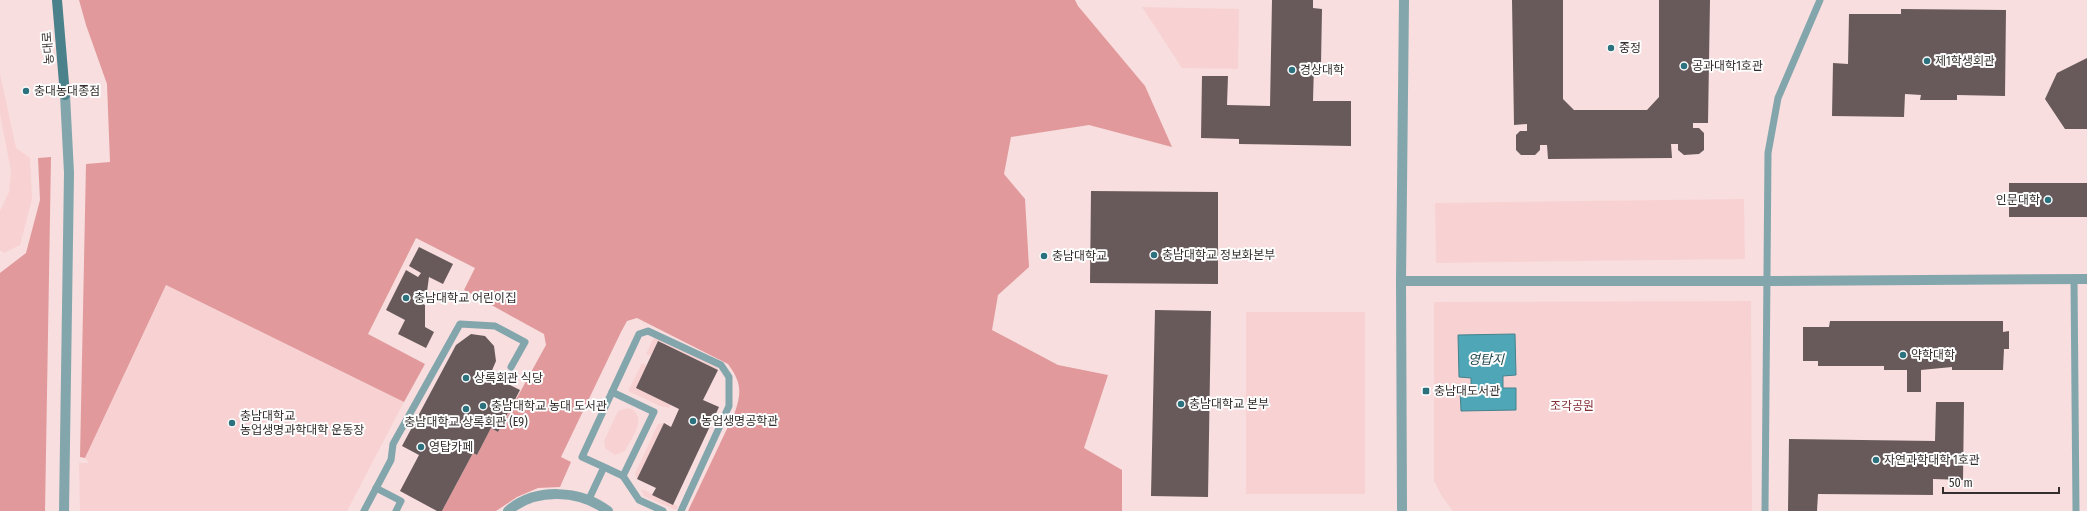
<svg xmlns="http://www.w3.org/2000/svg" width="2087" height="511" viewBox="0 0 2087 511" font-family="'Fira Sans Condensed','Noto Sans KR',sans-serif">
<style>
.built{fill:#f8dede}
.green{fill:#f8d2d3}
.forest{fill:#e1999b}
.water{fill:#4ea6b6;stroke:#46828d}
.building{fill:#685a5a}
.lines{fill:none;stroke-linecap:round;stroke-linejoin:round}
.lane{stroke:#83a6ac;stroke-width:7}
.street{stroke:#83a6ac;stroke-width:10}
.secondary{stroke:#4b818b;stroke-width:10}
.poi-dot{fill:#2b727e;stroke:#fdfdfd;stroke-width:1.5}
.labels{text-anchor:middle;dominant-baseline:central;stroke-width:4;stroke-linejoin:round;paint-order:stroke}
.street-label{font-size:12px;fill:#342e2e;stroke:#fdfdfd}
.poi-label{font-size:12px;fill:#342e2e;stroke:#fdfdfd;text-anchor:start}
.park-label{font-size:12px;fill:#863039;stroke:#fdfdfd}
.water-label{font-size:13px;font-style:italic;fill:#214950;stroke:#fdfdfd}
</style>
<rect width="100%" height="100%" fill="#fcecec"/>
<rect class="built" x="0" y="0" width="2087" height="511"/>
<g class="green">
<path d="M1142,7l97,2 -1,60 -56,-1z"/>
<path d="M0,74l16,74 14,10 2,41 -12,46 -16,8 -4,-3v-39l9,-19 2,-21 -11,-57z"/>
<path d="M1744,199l1,60 -309,4 -1,-60z"/>
<path d="M166,285l238,117 -57,109h-267l-1,-48h10l-4,-5z"/>
<path d="M1751,301l1,210h-299l-12,-16 -7,-14v-179z"/>
<rect x="1246" y="312" width="119" height="182"/>
<path d="M654,337l63,29 1,4 -60,-28 -7,14 -5,-2z"/>
<path d="M642,363l5,2 24,40 -2,3 -9,-2 -32,-15z"/>
<path d="M629,408c20,9 3,29 -4,43l-10,4 -10,-7 -1,-7 14,-30z"/>
<path d="M664,423l-27,56 -2,-5 23,-50z"/>
<path d="M641,489l37,17 -2,4 -32,-14z"/>
</g>
<g class="forest">
<path d="M79,0h996l3,6 67,80 27,61 -83,-22 -78,12 -7,37 21,25 4,68 -31,28 -6,35 66,35 50,10 -24,73 38,22v41h-434l47,-99c7,-21 6,-30 -7,-48l-91,-46 -10,3 -6,11 -60,125 10,5 -11,25 -22,1 -21,9 -21,14h-54l31,-58 4,2 14,-27 7,4 48,-87 -2,-11 -80,-44 11,-22 -59,-30 -48,96 57,30 -21,38 -238,-117 -81,173 -5,-1 6,-293 24,-2 -3,-78 -21,-59z"/>
<path d="M51,157l-6,354h-45v-238l26,-20 14,-53 -2,-42z"/>
</g>
<path class="water" d="M1515,334l1,41 -13,1v12h13v22l-55,1 -1,-21h11v-12l-12,-1 -1,-42z"/>
<g class="building">
<path d="M1272,0h41v8l9,1 -1,55h-7l-1,37h38v45l-112,-2v-5l-38,-1 1,-62h26l-1,29 43,1z"/>
<path d="M1512,0h51v99l11,11h73l12,-13v-97h51l-2,123h-15v5h6l5,5v17l-5,4 -15,1 -6,-5v-6h-7l1,14 -124,1 -1,-14h-7v5l-5,5h-14l-5,-5v-15l4,-4h7v-7l-13,1z"/>
<path d="M1901,9l105,1 -1,86 -48,-1v5h-37l1,-5 -16,-1 -1,23 -72,-1 1,-53 15,1 1,-50h52z"/>
<path d="M2087,58v71h-22l-20,-30 12,-26z"/>
<rect x="2009" y="183" width="78" height="34"/>
<path d="M1091,191l127,1v92l-128,-1z"/>
<path d="M419,247l34,17 -10,20 -14,-7 -3,22 -5,-2 -2,5 6,3v22l9,5 -8,16 -28,-14 7,-14 -19,-10 20,-40 12,7 3,-4 -12,-7z"/>
<path d="M1155,310l56,1 -3,186 -57,-1z"/>
<path d="M1830,321h173v11l6,-1v18h-5l-1,21h-51v-3l-31,3v22h-14v-22h-23v-4h-66v-5h-15v-34h26z"/>
<path d="M471,334l14,2 9,10 2,15 -6,14 30,15 -22,42 -7,-4 -14,27 -4,-2 -31,58h-5l-37,-20 19,-36 -17,-9 54,-101z"/>
<path d="M658,341l60,29 -15,30 16,7 -46,98 -21,-10 4,-7 -19,-9 27,-56 7,4 8,-18 -43,-21z"/>
<path d="M1936,402h28l-1,78 -30,-1v16l-115,-1 -1,17h-29l1,-72 146,2z"/>
</g>
<g class="lines">
<g class="lane">
<path d="M2074,279l2,232"/>
<path d="M612,392l27,-58 9,-3 73,34 8,12v29l-48,105"/>
<path d="M623,476l16,24 24,11"/>
<path d="M376,488l25,13 -5,10"/>
<path d="M589,499l15,-32 -22,-10 30,-65 42,20 -31,64 -19,-9"/>
<path d="M364,511l27,-51 2,-16 67,-120 35,2 30,16 -14,25"/>
<path d="M1765,511l3,-358 10,-55 42,-98"/>
</g>
<g class="street">
<path d="M1401,281h365l321,-2"/>
<path d="M1402,509l-1,-228 3,-281"/>
<path d="M64,511l5,-338 -4,-78"/>
<path d="M508,511c28,-24 72,-21 100,0"/>
</g>
<path class="secondary" d="M57,0l8,95"/>
</g>
<g class="poi-dot">
<circle cx="1611" cy="48" r="4"/>
<circle cx="1927" cy="61" r="4"/>
<circle cx="1684" cy="66" r="4"/>
<circle cx="1292" cy="70" r="4"/>
<circle cx="26" cy="91" r="4"/>
<circle cx="2048" cy="200" r="4"/>
<circle cx="1154" cy="255" r="4"/>
<circle cx="1044" cy="256" r="4"/>
<circle cx="406" cy="298" r="4"/>
<circle cx="1903" cy="355" r="4"/>
<circle cx="466" cy="378" r="4"/>
<rect x="1422" y="387" width="8" height="8" rx="2"/>
<circle cx="1181" cy="404" r="4"/>
<circle cx="483" cy="406" r="4"/>
<circle cx="466" cy="409" r="4"/>
<circle cx="693" cy="421" r="4"/>
<circle cx="232" cy="423" r="4"/>
<circle cx="421" cy="447" r="4"/>
<circle cx="1876" cy="460" r="4"/>
</g>
<g class="labels">
<g class="street-label">
<text transform="translate(48 48) rotate(-94)">농대로</text>
</g>
<g class="poi-label">
<text x="1619" y="48">중정</text>
<text x="1935" y="61">제1학생회관</text>
<text x="1692" y="66">공과대학1호관</text>
<text x="1300" y="70">경상대학</text>
<text x="34" y="91">충대농대종점</text>
<text x="2040" y="200" text-anchor="end">인문대학</text>
<text x="1162" y="255">충남대학교 정보화본부</text>
<text x="1052" y="256">충남대학교</text>
<text x="414" y="298">충남대학교 어린이집</text>
<text x="1911" y="355">약학대학</text>
<text x="474" y="378">상록회관 식당</text>
<text x="1434" y="391">충남대도서관</text>
<text x="1189" y="404">충남대학교 본부</text>
<text x="491" y="406">충남대학교 농대 도서관</text>
<text x="240" y="416">충남대학교<tspan x="240" dy="14">농업생명과학대학 운동장</tspan></text>
<text x="701" y="421">농업생명공학관</text>
<text x="466" y="422" text-anchor="middle">충남대학교 상록회관 (E9)</text>
<text x="429" y="447">영탑카페</text>
<text x="1884" y="460">자연과학대학 1호관</text>
</g>
<g class="park-label">
<text x="1572" y="406">조각공원</text>
</g>
<g class="water-label">
<text x="1486" y="359">영탑지</text>
</g>
</g>
<path d="M1943 487v6h116v-6" fill="none" stroke="#342e2e" stroke-width="2"/>
<text x="1949" y="487" font-size="12" fill="#342e2e" stroke="#fdfdfd" stroke-width="3" paint-order="stroke">50 m</text>
</svg>
